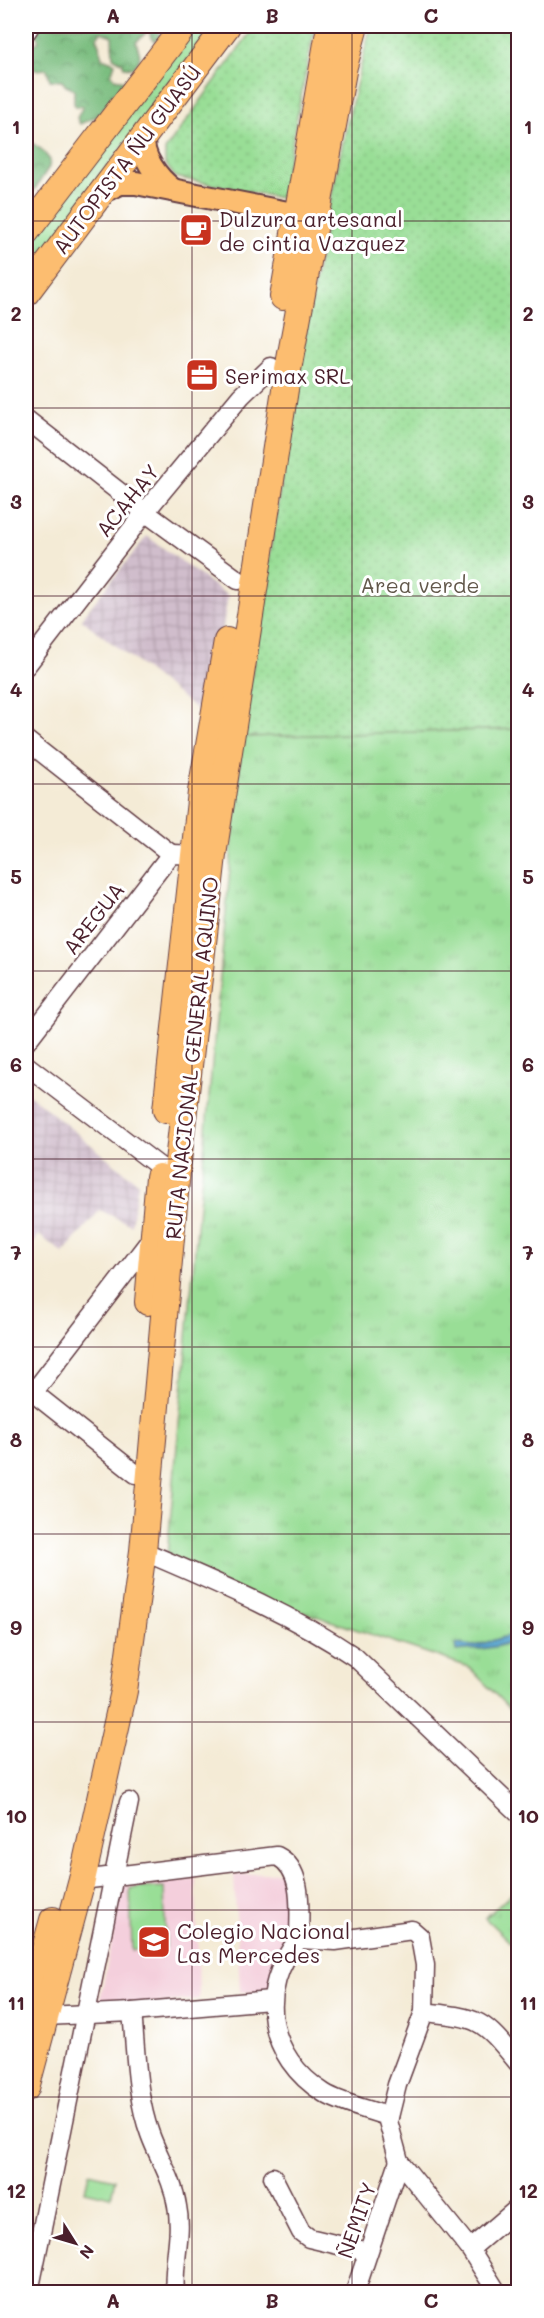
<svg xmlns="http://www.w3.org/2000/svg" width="544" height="2318" viewBox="0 0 544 2318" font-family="Mali,sans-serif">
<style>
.built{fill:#f4cfdc}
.industrial{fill:url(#industrial-grid)}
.grass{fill:url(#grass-tufts);stroke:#727e60;stroke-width:1.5}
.forest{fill:url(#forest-crowns);stroke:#626e55;stroke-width:1.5}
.park{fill:url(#park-dots);stroke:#727e60;stroke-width:1.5}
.pitch{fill:#99de96;stroke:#727e60;stroke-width:1.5}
.water{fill:url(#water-ripples);stroke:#4e617c;stroke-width:1.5}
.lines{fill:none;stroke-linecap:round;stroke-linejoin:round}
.minor-casing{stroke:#643e45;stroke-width:21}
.major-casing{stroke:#643e45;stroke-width:26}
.highway-casing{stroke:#643e45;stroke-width:28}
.minor{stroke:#fff;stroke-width:18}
.major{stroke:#fcbd6f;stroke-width:22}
.highway{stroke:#fcbd6f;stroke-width:26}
.grid{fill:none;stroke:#4a1f2b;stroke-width:1.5;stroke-opacity:0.55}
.labels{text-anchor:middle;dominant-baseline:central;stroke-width:6;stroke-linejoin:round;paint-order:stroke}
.street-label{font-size:21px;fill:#4a1f2b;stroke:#fff}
.poi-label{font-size:21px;fill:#4a1f2b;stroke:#fff;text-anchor:start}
.park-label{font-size:21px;fill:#62584b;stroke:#fff}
.neatline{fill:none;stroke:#4a1f2b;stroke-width:2}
.grid-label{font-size:20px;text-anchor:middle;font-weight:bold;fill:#4a1f2b}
</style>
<defs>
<pattern id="industrial-grid" width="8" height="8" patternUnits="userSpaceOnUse" patternTransform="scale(1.5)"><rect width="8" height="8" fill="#d0bdcc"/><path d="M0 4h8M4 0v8" fill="none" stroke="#b4a2af"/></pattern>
<pattern id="grass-tufts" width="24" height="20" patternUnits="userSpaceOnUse" patternTransform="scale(1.5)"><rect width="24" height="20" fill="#99de96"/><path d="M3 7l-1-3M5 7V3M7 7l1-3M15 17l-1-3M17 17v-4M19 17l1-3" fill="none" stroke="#85be81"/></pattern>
<pattern id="forest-crowns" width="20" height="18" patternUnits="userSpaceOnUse" patternTransform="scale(1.5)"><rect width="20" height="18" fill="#7abd7f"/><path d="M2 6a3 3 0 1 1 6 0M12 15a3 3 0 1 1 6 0" fill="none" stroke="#669968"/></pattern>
<pattern id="park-dots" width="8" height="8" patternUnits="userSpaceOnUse" patternTransform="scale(1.5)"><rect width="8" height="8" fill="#99de96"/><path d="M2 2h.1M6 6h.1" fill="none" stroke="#85be81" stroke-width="1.8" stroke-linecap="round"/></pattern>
<pattern id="water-ripples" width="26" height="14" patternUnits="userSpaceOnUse" patternTransform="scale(1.5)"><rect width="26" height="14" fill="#53a3cd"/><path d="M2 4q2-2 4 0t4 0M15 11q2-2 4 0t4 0" fill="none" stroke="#4784a7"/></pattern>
</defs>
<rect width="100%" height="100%" fill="#fff"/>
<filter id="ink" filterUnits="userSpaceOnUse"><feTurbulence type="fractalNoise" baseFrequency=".0167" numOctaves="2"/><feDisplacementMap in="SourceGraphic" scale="12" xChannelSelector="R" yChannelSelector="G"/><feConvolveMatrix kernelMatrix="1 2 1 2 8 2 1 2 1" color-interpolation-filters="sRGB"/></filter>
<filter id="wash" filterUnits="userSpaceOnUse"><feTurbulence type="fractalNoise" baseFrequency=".008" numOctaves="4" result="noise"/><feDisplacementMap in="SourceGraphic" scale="24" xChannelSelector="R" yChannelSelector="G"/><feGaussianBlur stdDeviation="1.35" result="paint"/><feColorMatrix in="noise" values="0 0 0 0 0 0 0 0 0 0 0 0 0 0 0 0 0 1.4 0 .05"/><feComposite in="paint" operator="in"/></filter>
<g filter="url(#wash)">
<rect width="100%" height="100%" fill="#f4ebd6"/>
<g class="built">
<path d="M286,1872l4,45 -19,70 -12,5h-19l-6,-117z"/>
<path d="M196,1879l3,120 -101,10 25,-123z"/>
</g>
<g class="industrial">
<path d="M147,536l81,60 -20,122 -127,-99z"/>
<path d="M26,1092l112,91 -7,42 -31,-15 -37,43 -24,-18 -13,17z"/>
</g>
<g class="grass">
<path d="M196,26h18l-188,250v-30z"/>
<path d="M518,729v989l-49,-51 -303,-101 76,-829z"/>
<path d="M518,1888v62l-33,-32z"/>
</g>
<g class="forest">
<path d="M37,26h120l3,9 -5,6 -4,-3 -2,-8 -13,12c3,12 8,14 -3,26l-9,-1 -2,-5 -9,-5 -1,-21 -11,-4 -4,5 5,21 13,5 -4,12 4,4 11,2 -9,14 -6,-1 2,3 -5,13 -4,-3 -4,8 -20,9 -3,-6 6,-12 -6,1 -3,-3v-15l-8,-3 -4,-5 -12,-1 -3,-11 -11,1 -10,-4 5,-19 8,-6 -4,-9z"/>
<path d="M30,142l11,7 9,11 -1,7 -23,36v-58z"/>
</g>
<g class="park">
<path d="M255,26h60l-34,172 -106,-21 -10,-14v-13z"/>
<path d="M371,26h147v703l-276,8c37,-238 68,-479 129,-711z"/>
</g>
<g class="pitch">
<path d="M164,1887l2,61 -34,2 -2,-62z"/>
<path d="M89,2173l26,6 -4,18 -26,-6z"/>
</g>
<path class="water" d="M518,1633v5c-17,11 -42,11 -62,13l-1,-7 19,2z"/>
</g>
<g filter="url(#ink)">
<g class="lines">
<g class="minor-casing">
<g id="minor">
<path d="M26,32l4,-6"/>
<path d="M26,419l119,93 93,68"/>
<path d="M26,666l119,-154 96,-116 30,-29"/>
<path d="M26,740l145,114"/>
<path d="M26,1042l145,-188 34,1"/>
<path d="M26,1065l134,102"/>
<path d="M26,1387l110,87"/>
<path d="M33,1393l119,-155"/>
<path d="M143,1551c72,31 147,62 212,106l163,156"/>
<path d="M82,1880l195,-24c28,14 22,56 22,83 -43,51 -32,118 25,154 18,11 44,16 65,24"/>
<path d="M299,1939l36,2 77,-11 8,7 5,28 -1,47 -27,73 -9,36 11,40 71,88 27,43"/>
<path d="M132,2012c4,40 4,84 18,122 9,25 23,45 27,72 6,30 -5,58 -2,86"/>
<path d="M424,2012c56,6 58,6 94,51"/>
<path d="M45,2016l87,-4 139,-12"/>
<path d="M273,2177l28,55 8,6 59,14"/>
<path d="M470,2249l48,-41"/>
<path d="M29,2292l100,-490"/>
<path d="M355,2292l44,-131"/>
</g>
</g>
<g class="major-casing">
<g id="major">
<path d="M144,135c-5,20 14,44 29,55"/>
<path d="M102,192l18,-9h16l162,32"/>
</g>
</g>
<g class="highway-casing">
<g id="highway">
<path d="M26,232l158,-206"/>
<path d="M26,293l201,-267"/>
<path d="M283,297l47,-271"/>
<path d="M166,1110l35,-318 26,-151"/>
<path d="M148,1302l11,-125"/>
<path d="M26,2017l27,-97"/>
<path d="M26,2088l56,-208 42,-189 19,-140 34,-380 36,-316 75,-485 56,-304 11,-40"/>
</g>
</g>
<use href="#minor" class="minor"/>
<use href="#major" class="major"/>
<use href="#highway" class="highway"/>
</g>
</g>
<path class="grid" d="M192,26v2266M352,26v2266M26,221h492M26,408h492M26,596h492M26,784h492M26,971h492M26,1159h492M26,1347h492M26,1534h492M26,1722h492M26,1910h492M26,2097h492"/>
<defs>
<g id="cafe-square" transform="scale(1.725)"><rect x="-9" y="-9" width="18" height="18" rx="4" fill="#c8321e" stroke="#fff"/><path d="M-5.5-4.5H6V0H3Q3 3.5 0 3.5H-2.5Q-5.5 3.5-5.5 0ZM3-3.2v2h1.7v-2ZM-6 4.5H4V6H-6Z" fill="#fff"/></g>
<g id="office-square" transform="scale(1.725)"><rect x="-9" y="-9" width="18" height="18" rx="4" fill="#c8321e" stroke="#fff"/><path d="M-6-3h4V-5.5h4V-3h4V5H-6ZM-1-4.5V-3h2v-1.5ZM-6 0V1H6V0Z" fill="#fff"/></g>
<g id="school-square" transform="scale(1.725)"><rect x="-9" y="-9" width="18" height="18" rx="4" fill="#c8321e" stroke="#fff"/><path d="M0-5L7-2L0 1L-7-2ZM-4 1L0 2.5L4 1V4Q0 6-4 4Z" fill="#fff"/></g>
</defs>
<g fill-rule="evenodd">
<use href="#cafe-square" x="196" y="230"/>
<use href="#office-square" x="202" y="375"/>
<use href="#school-square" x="154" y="1942"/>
</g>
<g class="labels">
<g class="street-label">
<text transform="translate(126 159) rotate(-53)">AUTOPISTA ÑU GUASÚ</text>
<text transform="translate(127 500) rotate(-51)">ACAHAY</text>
<text transform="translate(93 918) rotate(-52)">AREGUA</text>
<text transform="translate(191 1058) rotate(-84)">RUTA NACIONAL GENERAL AQUINO</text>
<text transform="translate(356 2220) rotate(-71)">ÑEMITY</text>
</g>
<g class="poi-label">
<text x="219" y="218">Dulzura artesanal<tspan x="219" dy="24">de cintia Vazquez</tspan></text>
<text x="225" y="375">Serimax SRL</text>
<text x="177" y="1930">Colegio Nacional<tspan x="177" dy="24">Las Mercedes</tspan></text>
</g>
<g class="park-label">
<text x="420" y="584">Area verde</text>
</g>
</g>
<rect width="544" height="2318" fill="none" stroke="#fff" stroke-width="66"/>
<g transform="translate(75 2243) rotate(127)" stroke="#ffffff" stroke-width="4.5" paint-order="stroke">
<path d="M0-4.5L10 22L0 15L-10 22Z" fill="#4a1f2b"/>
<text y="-9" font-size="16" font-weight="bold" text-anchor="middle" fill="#4a1f2b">N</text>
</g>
<rect x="33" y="33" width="478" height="2252" class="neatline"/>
<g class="grid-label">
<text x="113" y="23">A</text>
<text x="272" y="23">B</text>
<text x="431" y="23">C</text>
<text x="16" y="134">1</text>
<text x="528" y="134">1</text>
<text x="16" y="321">2</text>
<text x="528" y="321">2</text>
<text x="16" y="509">3</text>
<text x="528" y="509">3</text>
<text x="16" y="697">4</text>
<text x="528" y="697">4</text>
<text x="16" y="884">5</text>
<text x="528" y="884">5</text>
<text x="16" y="1072">6</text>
<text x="528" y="1072">6</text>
<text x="16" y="1260">7</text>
<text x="528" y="1260">7</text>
<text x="16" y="1447">8</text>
<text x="528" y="1447">8</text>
<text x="16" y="1635">9</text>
<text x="528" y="1635">9</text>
<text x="16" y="1823">10</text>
<text x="528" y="1823">10</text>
<text x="16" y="2010">11</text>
<text x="528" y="2010">11</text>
<text x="16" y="2198">12</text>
<text x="528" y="2198">12</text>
<text x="113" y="2308">A</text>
<text x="272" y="2308">B</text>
<text x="431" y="2308">C</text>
</g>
</svg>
